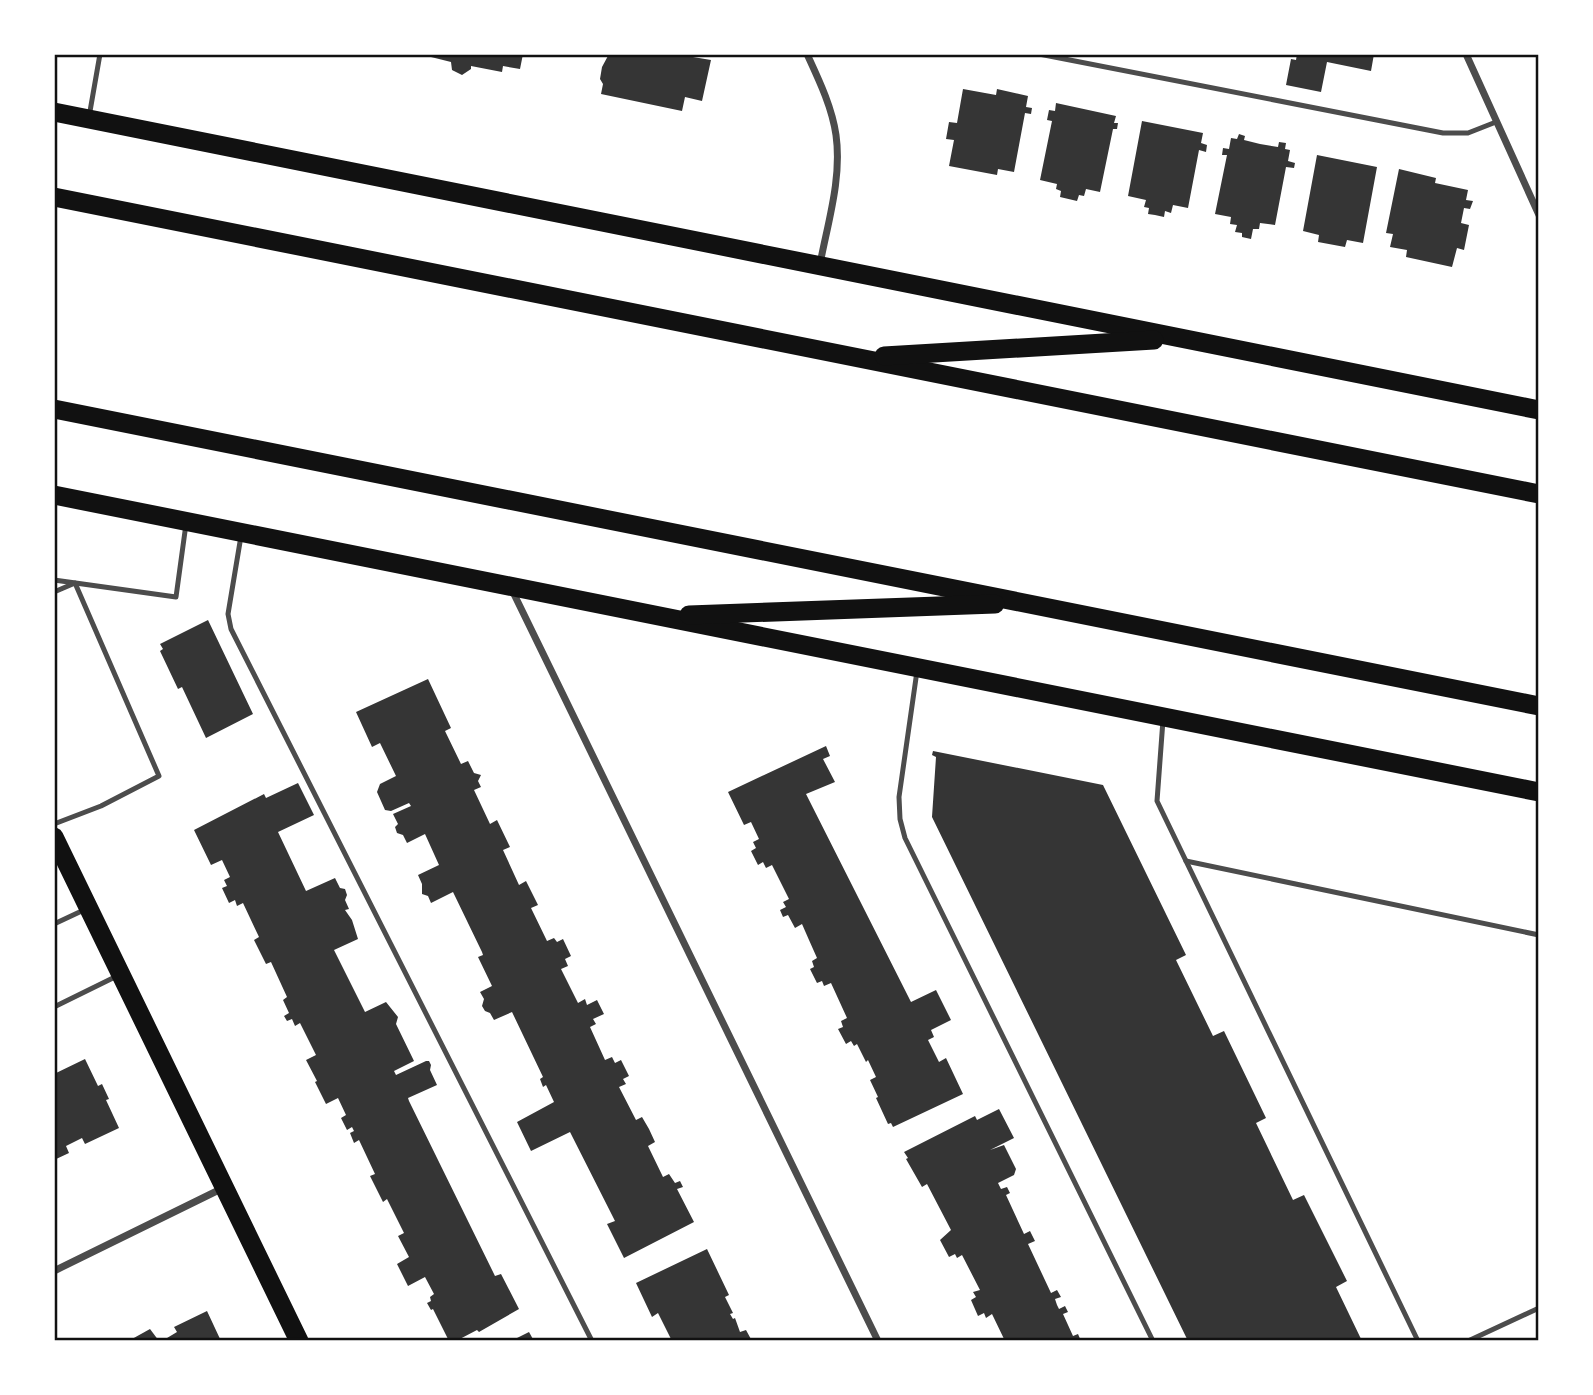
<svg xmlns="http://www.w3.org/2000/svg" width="1593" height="1395" viewBox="0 0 1593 1395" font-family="'Crimson Pro',serif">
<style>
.building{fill:#353535}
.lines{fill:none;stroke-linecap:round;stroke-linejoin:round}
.service{stroke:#4c4c4c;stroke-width:5}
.minor{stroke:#4c4c4c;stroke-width:7}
.trunk{stroke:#111;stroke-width:19}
.neatline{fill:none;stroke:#111;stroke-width:2.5}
</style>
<rect width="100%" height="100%" fill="#fff"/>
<g class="building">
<path d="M419,54h104l-3,15 -17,-3 -1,6 -31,-6v3l-9,6 -10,-5 -1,-8z"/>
<path d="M609,54h84v3l18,3 -9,41 -17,-4 -3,14 -81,-17 2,-10 -3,-5 2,-12z"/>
<path d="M1297,54h77l-3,17 -44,-9 -6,30 -35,-7 5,-26 5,1z"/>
<path d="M963,89l33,6 1,-6 31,7 -2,11 6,1 -1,6 -6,-1 -11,59 -16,-3 -1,6 -48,-9 5,-26 -8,-1 3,-17 8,1z"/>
<path d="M1056,103l60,13 -2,7h4l-1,6h-4l-13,63 -14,-3 -2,7 -5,-1 -2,6 -17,-4 1,-6 -5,-2 1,-5 -17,-4 12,-59 -5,-1 2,-10 6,1z"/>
<path d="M1142,121l61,12 -2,10 6,2 -1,7 -7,-2 -11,58 -15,-3 -2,8 -6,-2 -1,6 -9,-2 -7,-1 1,-6 -5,-1 2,-7 -18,-4z"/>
<path d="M1239,134l6,2 -1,4 16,4 18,3 1,-5 7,1 -1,6 5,1 -2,11 7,2 -1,5 -8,-1 -11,58 -15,-2 -1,6h-6l-2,10 -9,-2v-4l-7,-1 2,-7 -7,-1 1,-7 -16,-3 12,-59h-5l1,-7 6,1 2,-11 6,1z"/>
<path d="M1317,155l60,12 -14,76 -16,-3 -2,7 -27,-5 1,-7 -16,-4z"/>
<path d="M1399,169l37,9 -1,5 33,7 -2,10 7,1 -3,8 -6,-1 -3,15 8,2 -5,25 -7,-2 -5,19 -46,-10 1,-7 -17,-3 3,-13 -7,-1z"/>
<path d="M208,620l45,94 -47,24 -24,-51 -4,2 -18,-38 3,-2 -3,-5z"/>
<path d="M428,679l23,49 -6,3 16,33 7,-3 6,12 7,2 -3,6 3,6 -7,3 16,34 7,-4 13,27 -7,3 16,35 7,-4 12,24 -7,3 16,33 7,-3 3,4 6,-3 8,17 -6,3 3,7 -7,3 17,34 7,-4 2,6 10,-5 7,14 -11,5 3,5 -6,3 15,33 7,-3 3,6 6,-3 8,16 -6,3 3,5 -7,3 17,33 6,-3 7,12 6,13 -7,4 15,31 6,-3 6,9 5,-2 3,6 -6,2 17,33 -70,36 -17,-34 8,-3 -45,-89 -39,19 -14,-29 37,-20 -8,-17 -3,2 -3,-8 3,-2 -31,-65 -18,8 -4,-7 -5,-2 -3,-5 2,-7 -4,-7 12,-6 -14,-29 5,-2 -1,-3 -29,-60 -22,11 -3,-7 -6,-2v-10l-4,-9 21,-10 -14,-31 -18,9 -4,-8 -6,-2 -2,-6 3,-3 -5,-10 18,-8 -2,-3 -18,8 -6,-1 -8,-18 3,-8 16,-8 -16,-33 -8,4 -16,-35z"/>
<path d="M826,746l4,10 -7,3 12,23 -29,12 105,208 25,-12 15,30 -20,10 3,7 -6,3 11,22 7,-4 17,36 -70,33 -2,-4 -3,1 -12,-26 2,-1 -8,-17 6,-3 -8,-17 -2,2 -9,-18 -3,2 -3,-5 -5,3 -8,-15 5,-2 -2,-6 6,-3 -16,-35 -7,3 -2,-5 -5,2 -7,-14 4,-2 -2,-6 5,-3 -8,-18 -7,-16 -7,4 -7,-13 -5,2 -3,-7 6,-3 -3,-5 6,-3 -17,-34 -6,3 -3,-6 -5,3 -7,-14 5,-3 -3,-6 6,-3 -8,-17 -7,3 -16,-33z"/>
<path d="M933,751l170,34 83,170 -10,5 37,76 11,-5 42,87 -10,5 37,77 11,-5 43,86 -11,6 26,54h-174l-256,-524 4,-60 -4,-2z"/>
<path d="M298,783l16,32 -36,17 28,59 29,-13 5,10 5,1 2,6 -2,5 4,9 -4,1 7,10 6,19 -24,11 31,62 21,-10 12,15 -2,7 18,37 -20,10 2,4 30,-14h3l2,4 -1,5 7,15 -29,13 1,3 86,175 6,-2 18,35 -40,23 -2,-2 -21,11h-7l-16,-32 -2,1 -4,-7 4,-2 -1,-4 4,-3 -9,-17 -17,9 -11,-22 12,-7 -11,-21 6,-3 -17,-34 -4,3 -13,-26 5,-2 -16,-34 -5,3 -4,-10 4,-2 -2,-4 -5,3 -6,-12 5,-3 -8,-17 -12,6 -11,-22 2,-1 -11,-21 10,-5 -16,-32 -5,3 -3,-7 -5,2 -3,-5 5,-3 -6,-13 4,-3 -16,-35 -5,2 -12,-24 5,-3 -16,-34 -6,3 -2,-6 -6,3 -7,-15 5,-2 -3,-6 6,-3 -8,-17 -11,5 -17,-35 70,-36 2,4z"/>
<path d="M85,1059l13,27 4,-2 7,15 -3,1 13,28 -34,16 -3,-6 -16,8 3,7 -15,7v-86z"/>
<path d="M999,1109l15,29 -24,12 14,-5 12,24 -2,6 -16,8 3,6 6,-2 3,6 -4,2 18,39 6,-3 5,10 -7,3 23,49 6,-3 4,7 -6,2 2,6 2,4 6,-3 3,6 -5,2 10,22 5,-2 3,7h-76l-13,-27 -6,4 -2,-5 -6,3 -7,-16 5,-3 -3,-5 7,-2 -18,-35 -5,3 -2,-4 -6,3 -9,-17 11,-10 -24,-46 -5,3 -16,-28 2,-1 -4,-6 71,-36 2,4z"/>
<path d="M707,1249l22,46 -4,2 8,16 -3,1 3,5 2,-1 5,14 6,-2 6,11h-80l-14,-28 -6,4 -16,-34z"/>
<path d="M207,1311l14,30h-59l15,-9 -3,-5z"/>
<path d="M150,1329l9,12h-26l-1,-2z"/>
<path d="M529,1332l5,9h-23z"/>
</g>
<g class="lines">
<g class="service">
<path d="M1039,54l404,79h25l28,-11"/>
<path d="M89,117l11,-63"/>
<path d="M241,536l-13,78 3,15 361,712"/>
<path d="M54,580l122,17 10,-73"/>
<path d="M54,592l21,-9 84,193 -58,30 -47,18"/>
<path d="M917,671l-18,126 1,22 5,19 248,503"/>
<path d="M1163,720l-6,81 261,540"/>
<path d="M1186,861l353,74"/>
<path d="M54,924l32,-15"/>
<path d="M54,1007l63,-31"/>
<path d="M1468,1341l71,-33"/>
</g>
<g class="minor">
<path d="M807,54c12,26 25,53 29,81 6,43 -8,87 -16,129"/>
<path d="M1466,54l73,161"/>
<path d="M512,590l366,751"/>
<path d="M54,1271l169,-83"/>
</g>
<g class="trunk">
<path d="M54,112l1485,298"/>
<path d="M54,197l1485,297"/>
<path d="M884,356l270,-16"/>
<path d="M54,409l1485,297"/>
<path d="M54,495l1485,297"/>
<path d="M689,615l306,-11"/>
<path d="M54,837l245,504"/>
</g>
</g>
<rect width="1593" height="1395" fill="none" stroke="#ffffff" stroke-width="112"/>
<rect x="56" y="56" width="1481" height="1283" class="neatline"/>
</svg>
